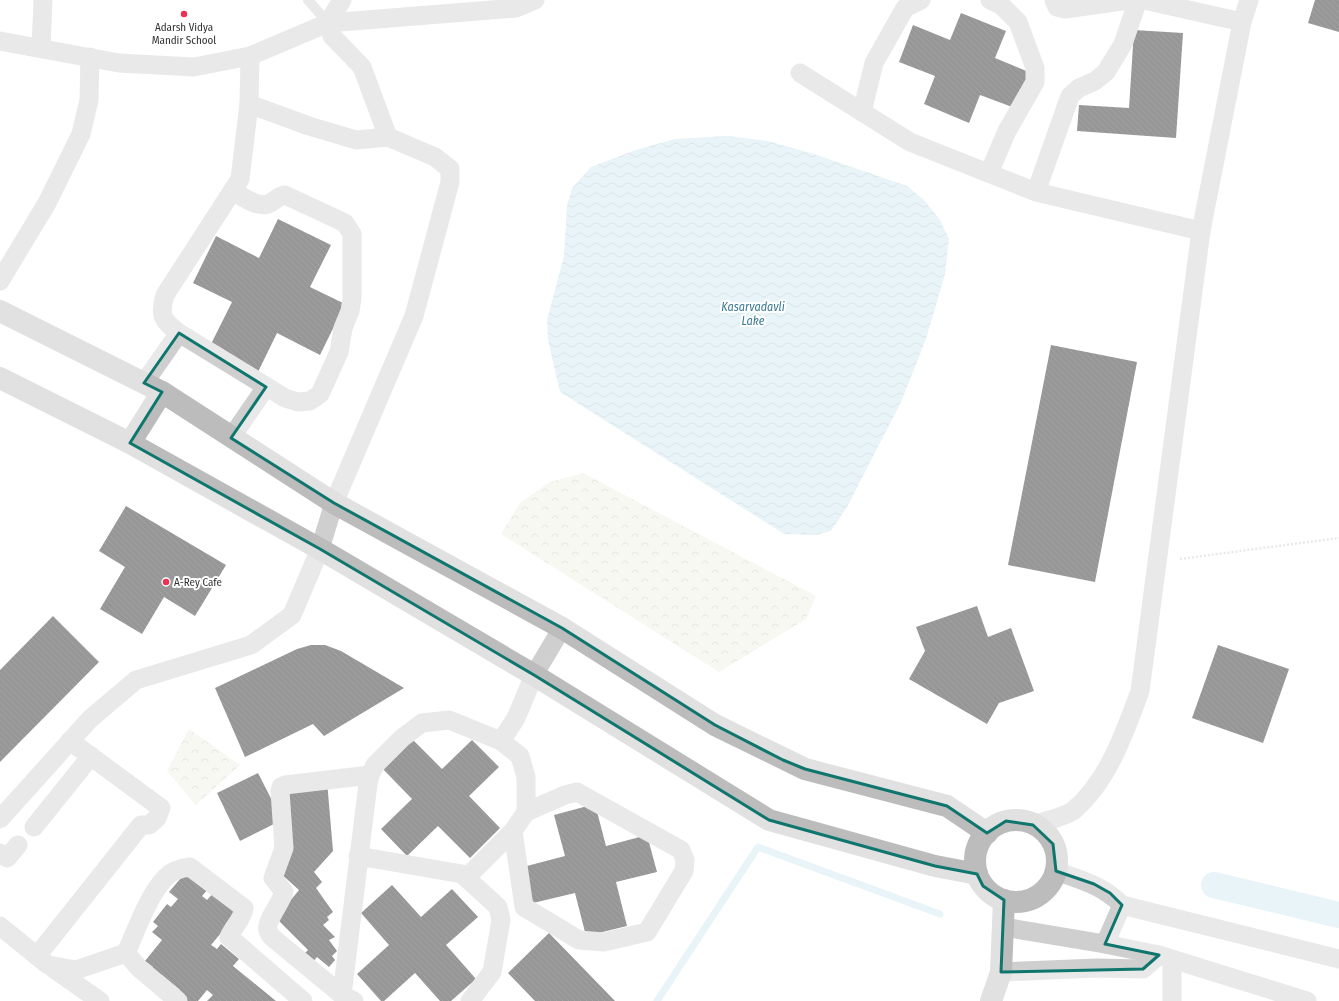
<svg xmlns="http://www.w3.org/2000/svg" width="1339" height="1001" viewBox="0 0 1339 1001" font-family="'Fira Sans Condensed',sans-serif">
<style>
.forest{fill:url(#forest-crowns)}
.water{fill:url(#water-waves)}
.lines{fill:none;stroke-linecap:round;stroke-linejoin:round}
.stream{stroke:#cce6ef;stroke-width:7}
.canal{stroke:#cce6ef;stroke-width:26}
.building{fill:url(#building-back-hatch)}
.path{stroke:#cfcfcf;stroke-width:2.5;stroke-dasharray:2 2;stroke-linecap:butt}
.lane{stroke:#cfcfcf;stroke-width:10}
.street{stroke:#cfcfcf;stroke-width:19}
.secondary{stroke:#bcbcbc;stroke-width:22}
.marked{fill:none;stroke:#0f766e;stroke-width:3;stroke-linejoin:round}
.poi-dot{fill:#ed3054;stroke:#fff;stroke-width:1.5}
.labels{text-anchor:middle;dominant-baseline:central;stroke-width:4;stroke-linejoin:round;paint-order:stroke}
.poi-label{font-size:11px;fill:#323232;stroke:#fff}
.water-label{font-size:12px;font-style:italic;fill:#397a92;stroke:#fff}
</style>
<defs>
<pattern id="forest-crowns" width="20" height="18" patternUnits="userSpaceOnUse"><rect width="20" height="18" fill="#eaefe0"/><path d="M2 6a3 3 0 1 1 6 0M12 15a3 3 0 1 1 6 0" fill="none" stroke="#c9cdc1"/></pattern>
<pattern id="water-waves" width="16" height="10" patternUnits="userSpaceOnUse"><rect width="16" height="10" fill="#cce6ef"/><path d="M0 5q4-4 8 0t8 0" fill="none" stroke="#b0c6cd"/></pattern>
<pattern id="building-back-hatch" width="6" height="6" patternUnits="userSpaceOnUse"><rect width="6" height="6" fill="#191919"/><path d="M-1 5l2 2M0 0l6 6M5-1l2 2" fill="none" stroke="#323232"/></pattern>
</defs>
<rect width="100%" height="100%" fill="#fff"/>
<g class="forest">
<path d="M583,473l233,123 -10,23 -87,53 -218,-138 19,-31 30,-21z"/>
<path d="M189,729l51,36 -44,40 -29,-34z"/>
</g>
<path class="water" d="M727,136l41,5 46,13 93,32 17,14 16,20 9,19 -4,35 -19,65 -25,63 -54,105 -16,24 -15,4 -32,-1 -224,-142 -12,-52 -1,-20 17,-64 3,-50 5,-18 19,-21 45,-17 39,-11z"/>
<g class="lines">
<path class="stream" d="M657,1001l101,-154 182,67"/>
<path class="canal" d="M1214,885l125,30"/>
</g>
<g class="building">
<path d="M1315,0h24v32l-31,-9z"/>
<path d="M961,13l45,18 -11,27 34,14 -14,36 -35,-13 -11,28 -45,-19 11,-28 -36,-14 14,-37 37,15z"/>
<path d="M1134,30l49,3 -7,105 -99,-7 2,-26 50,3z"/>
<path d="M278,219l53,26 -21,42 35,17 -25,51 -43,-22 -19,39 -49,-24 23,-46 -39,-19 23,-47 43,22z"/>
<path d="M1051,345l86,17 -42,220 -87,-17z"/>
<path d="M126,506l100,59 -31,51 -31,-19 -22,37 -42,-25 25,-42 -26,-16z"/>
<path d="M977,606l11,31 23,-9 23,63 -35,12 -12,21 -78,-45 16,-28 -9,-24z"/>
<path d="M53,616l46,46 -99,100v-92z"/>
<path d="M311,645h14l16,6 63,37 -80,48 -11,-12 -68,33 -30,-69 82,-39z"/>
<path d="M1218,645l71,24 -26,74 -71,-25z"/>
<path d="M412,739l30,30 30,-29 27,27 -30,29 31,32 -30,30 -32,-32 -31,30 -26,-27 31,-30 -30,-31z"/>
<path d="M258,773l24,47 -42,21 -23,-48z"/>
<path d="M327,781l6,70 -19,21 8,10 -6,6 17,24 -6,5 2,3 -6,5 12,12 -6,3 8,11 -5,5 3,4 -6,7 -12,-10 -6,7 -9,-8 6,-6 -32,-32 23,-28 -21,-19 7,-84z"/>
<path d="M595,804l11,42 41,-11 10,37 -41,10 11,44 -41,10 -11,-43 -42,10 -10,-36 42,-11 -11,-41z"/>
<path d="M186,872l23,16 -7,8 5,4 9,-10 24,20 -29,35 6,4 4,-5 18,15 -6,7 43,35h-69l6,-6 -6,-5 -9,11h-15l-7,-6 4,-5 -18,-15 -14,-4 5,-4 -8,-6 17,-21 -10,-8 6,-6 -5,-4 14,-18 4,3 7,-8 -9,-7z"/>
<path d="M392,885l29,32 31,-28 26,28 -32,28 30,34 -25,22h-11l-25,-28 -31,28h-3l-24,-27 32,-29 -28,-32z"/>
<path d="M549,933l66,68h-80l-27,-28z"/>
</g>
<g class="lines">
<path class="path" d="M1180,559l159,-21"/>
<path class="lane" d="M308,0l20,23"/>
<g class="street">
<path d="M342,0l-14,23 4,13 30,31 26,70"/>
<path d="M1054,0l3,7 8,2 64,-9"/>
<path d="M1144,0l98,22"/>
<path d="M0,41l119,22 75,4 56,-11 78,-33 188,-15 19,-8"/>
<path d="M41,48l2,-48"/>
<path d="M800,73l110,69 126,50 165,39"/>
<path d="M862,112l12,-49 31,-55 16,-8"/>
<path d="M989,173l18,-42 28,-49v-14l-17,-46 -17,-17 -11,-5"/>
<path d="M232,191c10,5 25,17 36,13 7,-3 10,-8 17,-9l60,28 7,11v65l-2,12 -7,17 -4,24 -19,42 -10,7 -12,1 -13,-4 -106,-65c-17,-13 -20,-17 -14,-38l75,-116 9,-75 1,-48"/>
<path d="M1036,192l34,-96 9,-8 16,-7 11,-9 17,-28 15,-44"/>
<path d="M0,281l47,-78 34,-69 8,-34 1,-43"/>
<path d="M144,383l35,-50"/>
<path d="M231,438l35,-51"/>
<path d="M501,741l15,-23 18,-43 28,-47"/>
<path d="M0,819l90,-100 46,-39 115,-35 41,-30 28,-66 14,-46 80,-187 36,-134v-13l-15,-12 -47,-20 -32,3 -47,-14 -60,-22"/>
<path d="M1033,825c10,-4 33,-8 41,-15 34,-29 51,-78 66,-119l61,-460 41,-209 7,-22"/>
<path d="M34,827l57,-71"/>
<path d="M0,853l7,5 11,-13"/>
<path d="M358,856l104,18 36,33 3,13 -9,52 -22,29"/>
<path d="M1056,871c25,9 46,14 66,34l217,54"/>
<path d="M466,878l47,-47 13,-19 39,-17 12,-3 104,58 4,10 -1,11 -37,61 -43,10 -25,-2 -55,-33 -11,-76"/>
<path d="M0,926l48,39 28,5 50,-17c10,-22 22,-57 39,-75 6,-7 16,-10 25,-11l54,41c-1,11 -11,19 -15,29l74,64"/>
<path d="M1004,927l101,17 54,11 148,46"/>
<path d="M1105,944l17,-39"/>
<path d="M126,953l13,15 39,33"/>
<path d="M37,956l104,-131h8l8,-7 4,-10 -91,-67"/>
<path d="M54,969l46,32"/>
<path d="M1001,972l96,-4 46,1 16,-14"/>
<path d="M342,995l-69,-57c-2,-2 -5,-6 -5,-8 -3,-8 13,-27 16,-38l-11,-14 11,-30 -4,-57 1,-4 4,-2 85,-10"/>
<path d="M354,1001l-12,-6 26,-211 2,-9 5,-10 27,-27 20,-15 27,-3 52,21 19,15 6,21v35"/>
<path d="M1172,1001v-42"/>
</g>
<g class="secondary">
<path d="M0,311l162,81 172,111 228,125 153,97 90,44 142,37 40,27"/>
<path d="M0,378l130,65 190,106 214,126 235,145 166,46 42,8"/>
<path d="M130,443l32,-51"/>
<circle cx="1016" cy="861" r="41"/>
<path d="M991,1001l10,-29 3,-72"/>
</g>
</g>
<path d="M0 0H1339V1001H0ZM179,333l87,54 -35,51 103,65 228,125 153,97 68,35 22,9 142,37 40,27 19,-12 27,4 20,19 3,27 38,13 16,9 12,12 -17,39 54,11 -16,14 -142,3 3,-72 -21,-14 -6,-12 -42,-8 -166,-46 -235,-145 -214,-126 -190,-106 32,-51 -18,-9z" fill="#fff" fill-opacity=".55" fill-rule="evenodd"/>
<path class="marked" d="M179,333l87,54 -35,51 103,65 228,125 153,97 68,35 22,9 142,37 40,27 19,-12 27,4 20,19 3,27 38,13 16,9 12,12 -17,39 54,11 -16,14 -142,3 3,-72 -21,-14 -6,-12 -42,-8 -166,-46 -235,-145 -214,-126 -190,-106 32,-51 -18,-9z"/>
<g class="poi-dot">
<circle cx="184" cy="14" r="4"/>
<circle cx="166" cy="582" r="4"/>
</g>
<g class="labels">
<g class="poi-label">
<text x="184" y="27">Adarsh Vidya<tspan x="184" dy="13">Mandir School</tspan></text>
<text x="174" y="582" text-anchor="start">A-Rey Cafe</text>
</g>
<g class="water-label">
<text x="753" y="307">Kasarvadavli<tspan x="753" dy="14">Lake</tspan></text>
</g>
</g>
</svg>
